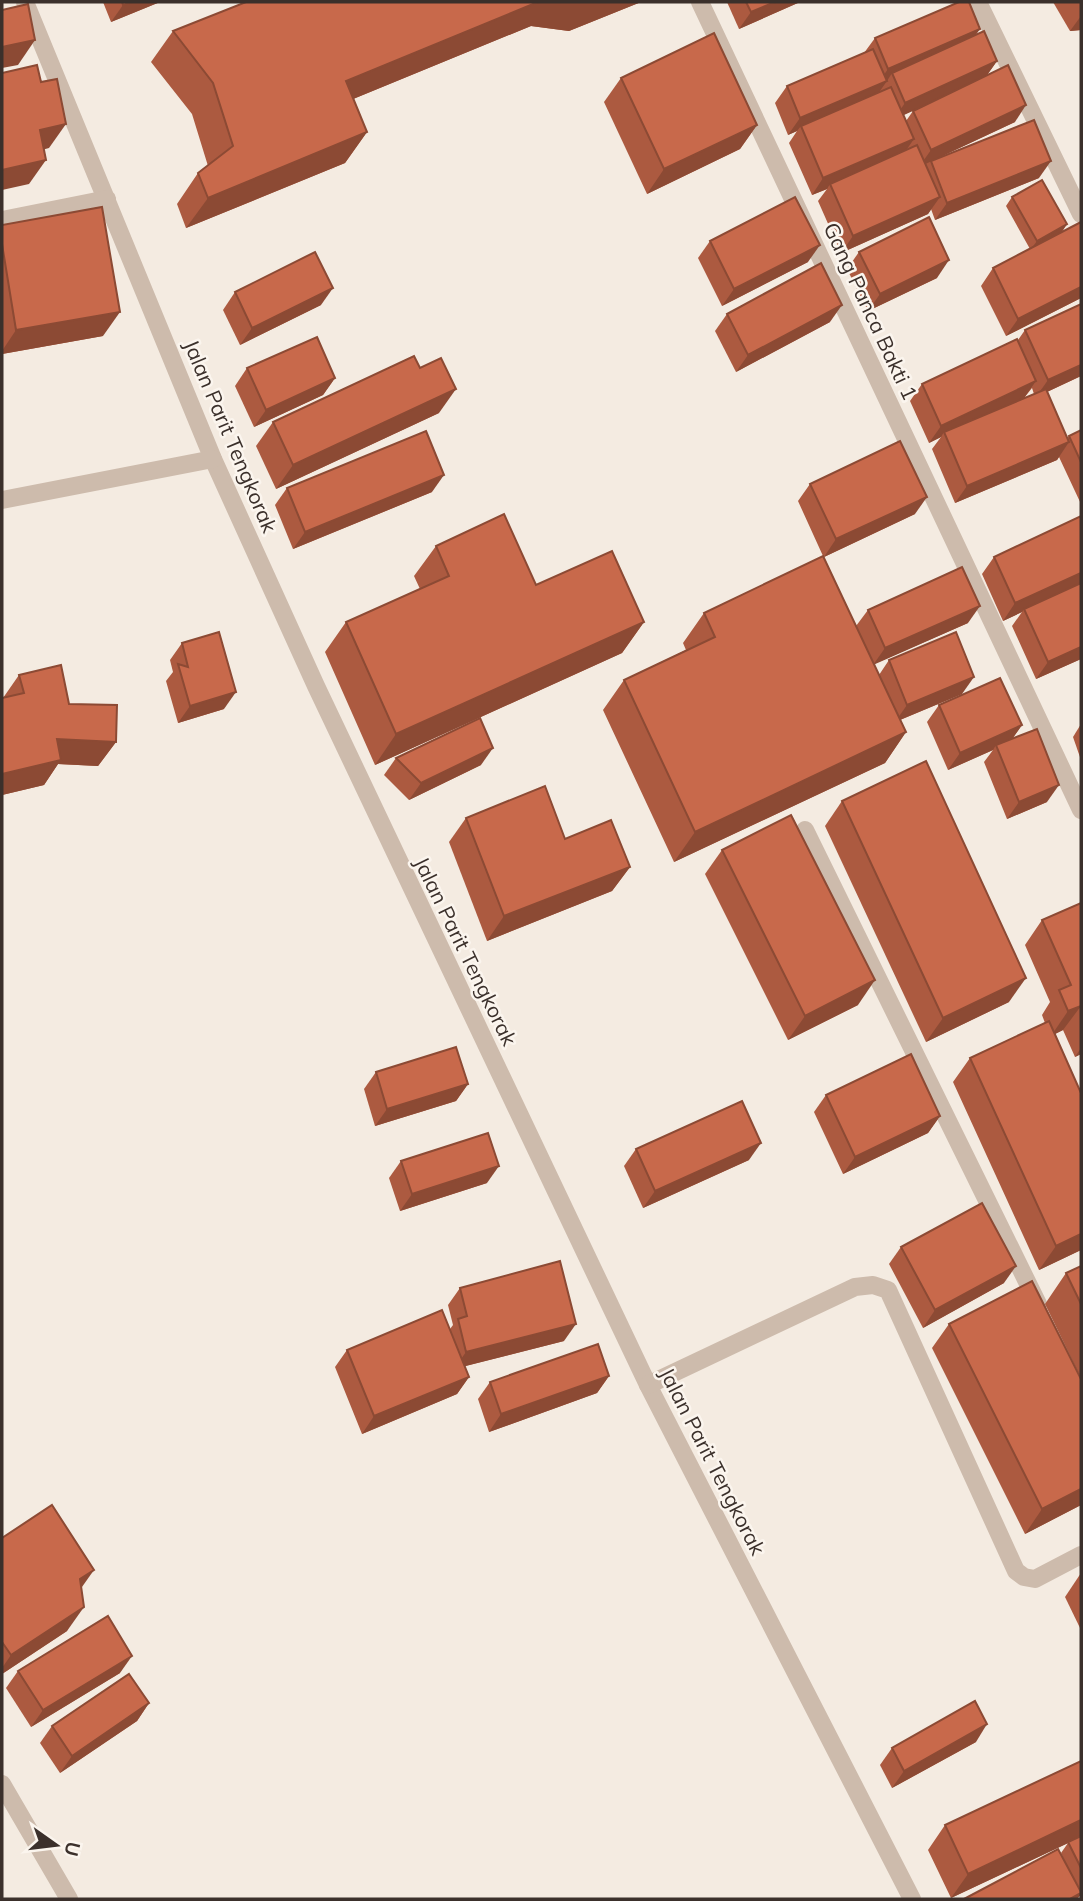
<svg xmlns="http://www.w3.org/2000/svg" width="1083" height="1901" viewBox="0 0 1083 1901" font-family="Mulish,sans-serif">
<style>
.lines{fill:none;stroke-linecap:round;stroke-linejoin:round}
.street{stroke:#cdbbac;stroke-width:18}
.wall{fill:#ac5a40;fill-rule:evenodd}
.shaded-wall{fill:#8c4a34}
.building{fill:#c8694b;stroke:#8c4a34;stroke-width:2}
.labels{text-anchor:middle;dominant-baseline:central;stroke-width:5;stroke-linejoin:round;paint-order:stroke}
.street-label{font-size:21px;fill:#3b302b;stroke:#fbf5ee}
</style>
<rect width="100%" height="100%" fill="#f4ebe1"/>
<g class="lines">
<g class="street">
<path d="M25,2l188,457 103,227 332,699 264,514"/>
<path d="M700,2l381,808"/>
<path d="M978,2l103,212"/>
<path d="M2,220l105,-21"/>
<path d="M2,500l211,-41"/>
<path d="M805,830l233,474"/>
<path d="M648,1385l207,-98 18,-2 15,5 128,281 8,6 11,2 46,-24"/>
<path d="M2,1784l67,115"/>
</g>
</g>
<g class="wall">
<path d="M103,2h57l-49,20z"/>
<path d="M246,2h395l-72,29 -38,-5 -178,73 14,33 -22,31 -159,65 -9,-24 21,-31 10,-7 -16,-52 -41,-52 22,-31z"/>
<path d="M727,2h73l-61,27z"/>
<path d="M1053,2h28v28l-11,1z"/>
<path d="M975,35l22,26 -10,14 28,47 -77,36 101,20 -104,42 -4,-11 -3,5 -87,39 -23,-52 9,-12 -15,6 -23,-52 8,-12 -9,4 -13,-32 12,-17 77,-33 11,-15zM925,105l-12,6 -7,10 -3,-6z"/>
<path d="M621,78l136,47 -17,24 -93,45 -43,-92z"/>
<path d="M1012,197l55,27 -6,9 20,-11v76l-75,38 -25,-50 12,-18 37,-19 -24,-43z"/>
<path d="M2,225l101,111 -101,18z"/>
<path d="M710,241l98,21 -86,44 -24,-48z"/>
<path d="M859,252l78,26 -69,33 -21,-42z"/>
<path d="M235,292l86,13 -81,40 -17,-35z"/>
<path d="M1081,304v72l-34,16 20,47 2,-3 12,-6v74l-22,-47 -2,3 -102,43 -23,-54 9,-12 -12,6 -19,-42 12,-17 96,-44 7,-10zM1032,388l2,6 -10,4z"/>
<path d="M727,314l103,8 -94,50 -21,-41z"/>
<path d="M247,368l88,10 -12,17 -69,32 -19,-41z"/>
<path d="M439,413l-163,76 -20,-43 17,-24z"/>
<path d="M810,484l105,30 -91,43 32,69 12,-16 100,13 -94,41 5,11 10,-15 73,34 -62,26 6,12 -21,31 -211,99 -71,-152 21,-30 62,-30 -3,-7 21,-30 119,-57 -25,-55z"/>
<path d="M287,488l145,4 -139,57 -18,-44z"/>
<path d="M1081,516v143l-45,20 -24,-53 10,-14 -19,9 -21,-47 12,-17z"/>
<path d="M436,546l100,39 108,37 -22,31 -247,112 -50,-113 21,-30 74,-33 -6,-13z"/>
<path d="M182,643l42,66 -46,14 -12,-42 7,-9 -3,-12z"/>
<path d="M19,675l50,29 47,38 -18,24 -40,-2 -14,21 -42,10v-97h1z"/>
<path d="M939,705l83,20 -10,14 35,63 -40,17 -23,-57 9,-12 -45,20 -21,-48z"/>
<path d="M1081,724v36l-8,-23z"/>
<path d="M396,758l85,7 -72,35 -25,-25z"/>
<path d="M842,801l167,201 -83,40 -101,-216z"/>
<path d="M466,818l99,21 65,28 -18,24 -125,50 -38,-99z"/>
<path d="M722,850l136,155 -70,35 -83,-166z"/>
<path d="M1081,903v151l-6,3 -12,-27 -8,4 26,59v157l-42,20 -86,-188 17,-24 75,-35 -3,-8 8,-13 -25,-57 17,-25z"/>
<path d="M376,1072l92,12 -12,17 -81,25 -11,-37z"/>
<path d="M826,1095l114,21 -12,17 -85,41 -29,-62z"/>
<path d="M636,1149l113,11 -106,48 -19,-42z"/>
<path d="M401,1161l86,22 -87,28 -11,-33z"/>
<path d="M901,1247l103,36 -81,45 -34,-64z"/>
<path d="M1081,1266v239l-56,29 -93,-186 17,-24 131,52 -35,-72 21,-31z"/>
<path d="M460,1288l104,53 -99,25 4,11 -12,17 -95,40 -27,-67 12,-17 103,-21 3,-4 -5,-20z"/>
<path d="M609,1376l-12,17 -108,39 -11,-33 12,-17z"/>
<path d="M2,1538l79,50 -14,43 -65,43z"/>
<path d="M1081,1573v57l-16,-33z"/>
<path d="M18,1671l102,2 -89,54 -25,-39z"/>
<path d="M149,1703l-12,18 -77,52 -20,-30 12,-17z"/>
<path d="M976,1742l-84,46 -12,-23 12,-17z"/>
<path d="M1081,1761v134l-1,1 -19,-43 7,-10 -117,55 -23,-48 17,-25z"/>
</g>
<g class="shaded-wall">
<path d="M132,2h28l-49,20 12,-17z"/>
<path d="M538,2h103l-72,29 -38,-5 -207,85 22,-30z"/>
<path d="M775,2h25l-61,27 12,-17z"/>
<path d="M1081,16v14l-11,1z"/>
<path d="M980,29l-12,17 -76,27 -5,8 -11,5 12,-17z"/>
<path d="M35,40l-17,25 -16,3v-21z"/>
<path d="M997,61l-12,17 -92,42 12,-17z"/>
<path d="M887,81l-12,17 -74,28 -4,5 -9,4 12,-17z"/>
<path d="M1026,105l-11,17 -96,45 12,-17z"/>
<path d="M66,124l-17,24 -26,7 17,-25z"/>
<path d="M757,125l-17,24 -93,45 17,-25z"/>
<path d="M367,132l-22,31 -159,65 22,-30z"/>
<path d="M914,139l-12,17 -72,28 -3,5 -15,6 11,-17z"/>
<path d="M46,160l-17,24 -27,6v-20z"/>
<path d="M1051,161l-12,17 -104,42 12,-17z"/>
<path d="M940,197l-12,17 -87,39 12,-17z"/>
<path d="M1067,224l-6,9 -30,16 6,-8z"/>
<path d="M820,245l-12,17 -86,44 12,-17z"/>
<path d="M949,260l-12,18 -69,33 12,-17z"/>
<path d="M1081,287v11l-75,38 12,-17z"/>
<path d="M333,288l-12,17 -81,40 12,-17z"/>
<path d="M842,305l-12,17 -94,50 12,-17z"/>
<path d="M120,312l-17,24 -101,18v-3l14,-21z"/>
<path d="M1081,365v11l-45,21 12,-17z"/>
<path d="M335,378l-12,17 -69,32 12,-17z"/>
<path d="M1036,381l-12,17 -80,34 -3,5 -12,6 12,-17z"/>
<path d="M456,389l-17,24 -163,76 17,-24z"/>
<path d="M1069,442l-12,18 -102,43 12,-17z"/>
<path d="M444,475l-12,17 -139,57 12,-17z"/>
<path d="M927,497l-12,17 -91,43 12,-18z"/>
<path d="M1081,573v12l-57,24 -2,3 -19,9 12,-18z"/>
<path d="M980,606l-12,17 -95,42 12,-17z"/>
<path d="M644,622l-22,31 -247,112 21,-31z"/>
<path d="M1081,647v12l-45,20 12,-17z"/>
<path d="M974,677l-12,17 -67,28 12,-17z"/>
<path d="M236,692l-12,17 -46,14 12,-17z"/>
<path d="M1022,725l-12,17 -14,3 -3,5 -45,20 12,-17z"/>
<path d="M906,732l-21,31 -211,99 21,-30z"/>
<path d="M57,739l59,3 -18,24 -40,-2 -14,21 -42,10v-21z"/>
<path d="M493,748l-12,17 -72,35 12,-17z"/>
<path d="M1059,785l-12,17 -40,17 12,-17z"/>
<path d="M630,867l-18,24 -125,50 17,-25z"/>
<path d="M1026,978l-17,24 -83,40 17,-24z"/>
<path d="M875,980l-17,25 -70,35 17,-24z"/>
<path d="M1081,1006l-18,24 -12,6 17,-25z"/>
<path d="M1081,1048v6l-6,3z"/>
<path d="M468,1084l-12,17 -81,25 12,-17z"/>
<path d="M940,1116l-12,17 -85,41 12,-17z"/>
<path d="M761,1143l-12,17 -106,48 12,-17z"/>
<path d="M499,1166l-12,17 -87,28 12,-17z"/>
<path d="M1081,1234v16l-42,20 17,-24z"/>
<path d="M1016,1266l-12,17 -81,45 12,-18z"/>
<path d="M576,1324l-12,17 -110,28 12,-17z"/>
<path d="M609,1376l-12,17 -108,39 12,-18z"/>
<path d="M469,1377l-12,17 -95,40 12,-18z"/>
<path d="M1081,1489v16l-56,29 17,-25z"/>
<path d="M94,1570l-17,24 3,-15z"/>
<path d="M84,1607l-17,24 -65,43v-6l9,-13z"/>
<path d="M132,1656l-12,17 -89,54 12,-17z"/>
<path d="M149,1703l-12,18 -77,52 12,-17z"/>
<path d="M987,1724l-11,18 -84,46 12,-17z"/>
<path d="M1081,1820v17l-130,61 17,-24z"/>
<path d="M1081,1890v5l-4,4h-7l7,-4z"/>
</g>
<g class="building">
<path d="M122,2h10l-9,3z"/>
<path d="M246,2h292l-192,79 21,51 -159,66 -10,-25 35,-27 -20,-63 -40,-52z"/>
<path d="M746,2h29l-24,10z"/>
<path d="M959,2h10l11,27 -92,40 -13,-31z"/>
<path d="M28,4l7,36 -33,7v-37z"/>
<path d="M984,31l13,30 -92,42 -13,-30z"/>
<path d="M714,33l43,92 -93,44 -43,-91z"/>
<path d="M873,49l14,32 -87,37 -13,-32z"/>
<path d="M37,65l4,17 16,-3 9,45 -26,6 6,30 -44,10v-97z"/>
<path d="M1008,65l18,40 -95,45 -18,-39z"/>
<path d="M891,87l23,52 -91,39 -22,-52z"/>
<path d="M1034,120l17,41 -104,42 -16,-42z"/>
<path d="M917,145l23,52 -87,39 -23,-52z"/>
<path d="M1042,180l25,44 -30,17 -25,-44z"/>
<path d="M795,197l25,48 -86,44 -24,-48z"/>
<path d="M102,207l18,105 -104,18 -14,-86v-19z"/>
<path d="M929,217l20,43 -69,34 -21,-42z"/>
<path d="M1081,222v65l-63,32 -25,-51z"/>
<path d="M315,252l18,36 -81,40 -17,-36z"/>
<path d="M821,263l21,42 -94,50 -21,-41z"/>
<path d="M1081,304v61l-33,15 -23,-50z"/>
<path d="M317,337l18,41 -69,32 -19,-42z"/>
<path d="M1017,339l19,42 -95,45 -19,-42z"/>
<path d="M414,356l6,12 21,-10 15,31 -163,76 -20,-43z"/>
<path d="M1046,389l23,53 -102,44 -23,-54z"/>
<path d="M1081,430v32l-12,-26z"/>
<path d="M426,431l18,44 -139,57 -18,-44z"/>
<path d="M900,441l27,56 -91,42 -26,-55z"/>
<path d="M504,514l32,71 76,-34 32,71 -248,112 -50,-112 103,-46 -13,-30z"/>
<path d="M1081,516v57l-66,30 -21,-46z"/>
<path d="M823,556l83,176 -211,100 -71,-152 91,-43 -11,-24z"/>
<path d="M962,567l18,39 -95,42 -17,-38z"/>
<path d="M1081,583v64l-33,15 -24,-53z"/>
<path d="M219,632l17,60 -46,14 -12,-42 10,3 -6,-24z"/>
<path d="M956,632l18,45 -67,28 -18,-45z"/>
<path d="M61,665l8,39 48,1 -1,37 -59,-3 4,21 -59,14v-76l22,-5 -5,-18z"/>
<path d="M1000,678l22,47 -62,28 -21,-48z"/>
<path d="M480,718l13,30 -72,35 -25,-25z"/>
<path d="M1037,729l22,56 -40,17 -23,-57z"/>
<path d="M926,761l100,217 -83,40 -101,-217z"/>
<path d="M545,786l20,53 46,-19 19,47 -126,49 -38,-98z"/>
<path d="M791,815l84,165 -70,36 -83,-166z"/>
<path d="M1081,903v104v-1l-13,5 -9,-21 12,-5 -29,-65z"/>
<path d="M1049,1021l32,72v141l-25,12 -86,-188z"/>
<path d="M456,1047l12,37 -81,25 -11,-37z"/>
<path d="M911,1054l29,62 -85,41 -29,-62z"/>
<path d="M742,1101l19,42 -106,48 -19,-42z"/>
<path d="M488,1133l11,33 -87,28 -11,-33z"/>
<path d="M982,1203l34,63 -81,44 -34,-63z"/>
<path d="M560,1261l16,63 -110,28 -8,-33 9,-3 -7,-28z"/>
<path d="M1081,1266v38l-15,-31z"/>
<path d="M1032,1281l49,98v110l-39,20 -93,-185z"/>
<path d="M442,1310l27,67 -95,39 -27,-66z"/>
<path d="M598,1344l11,32 -108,38 -11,-32z"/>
<path d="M52,1505l42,65 -14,9 4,28 -73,48 -9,-13v-104z"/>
<path d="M108,1616l24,40 -89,54 -25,-39z"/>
<path d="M129,1674l20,29 -77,53 -20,-30z"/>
<path d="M975,1701l12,23 -83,47 -12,-23z"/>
<path d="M1081,1761v59l-113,54 -23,-49z"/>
<path d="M1081,1836v32l-13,-26z"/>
<path d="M1058,1849l23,43v1l-11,6h-106z"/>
</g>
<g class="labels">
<g class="street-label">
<text transform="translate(871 311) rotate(65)">Gang Panca Bakti 1</text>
<text transform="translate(231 436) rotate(67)">Jalan Parit Tengkorak</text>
<text transform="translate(466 951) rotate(64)">Jalan Parit Tengkorak</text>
<text transform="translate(713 1461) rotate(63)">Jalan Parit Tengkorak</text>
</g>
</g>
<rect width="1083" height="1901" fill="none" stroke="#3b302b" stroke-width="7"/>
<g transform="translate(56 1845) rotate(104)" stroke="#fbf5ee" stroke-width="5" paint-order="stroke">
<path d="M0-5L12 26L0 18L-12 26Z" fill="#3b302b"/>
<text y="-10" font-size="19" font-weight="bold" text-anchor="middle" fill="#3b302b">U</text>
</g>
</svg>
